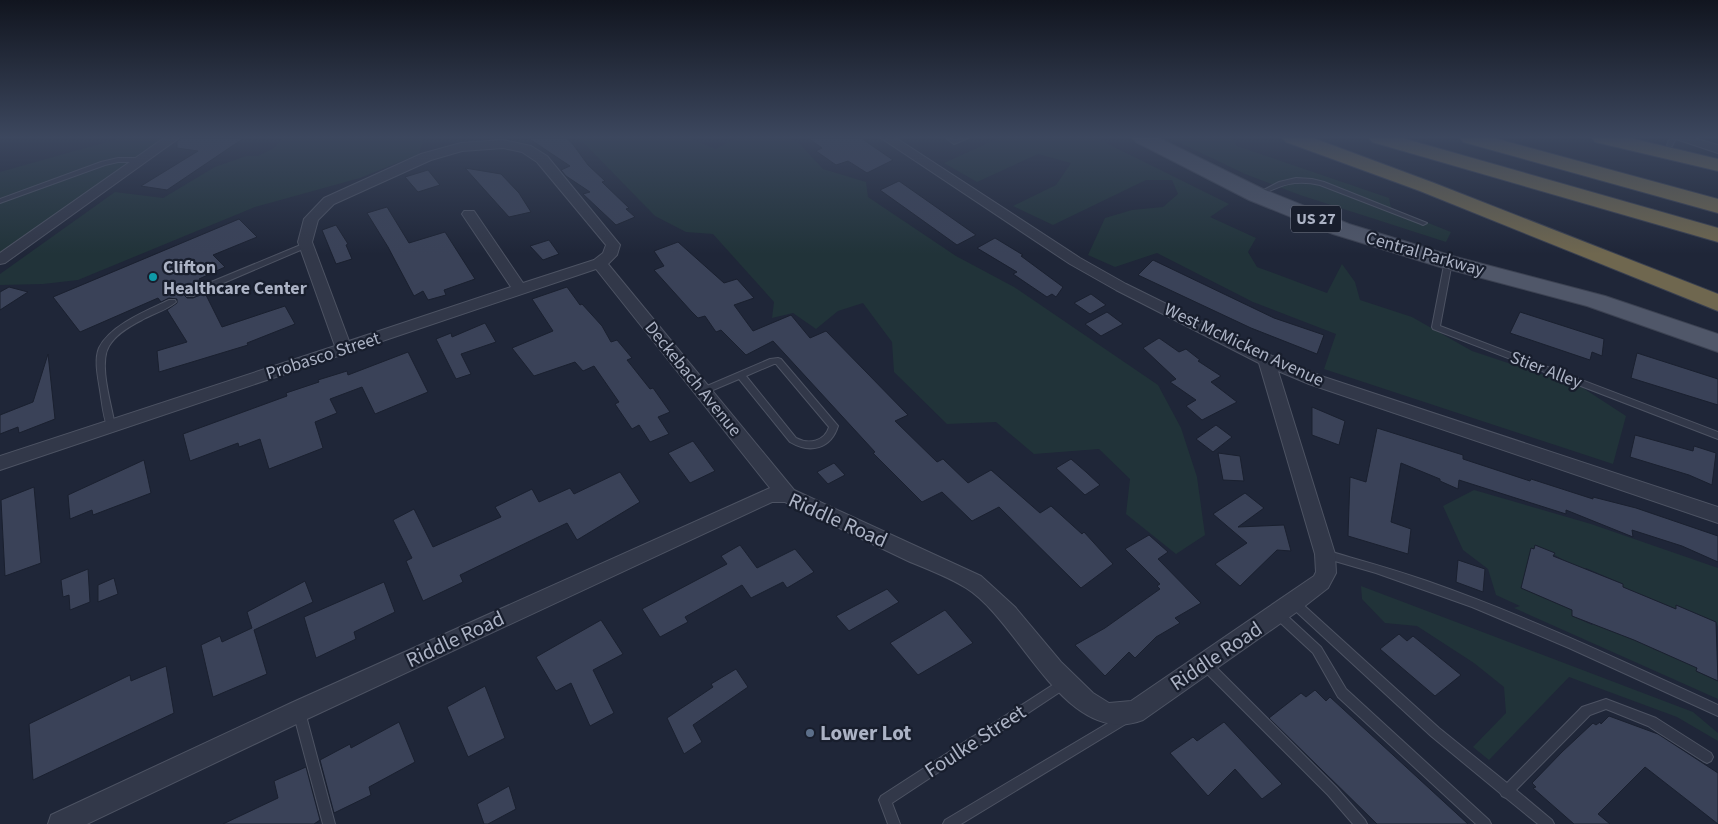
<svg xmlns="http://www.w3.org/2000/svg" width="1718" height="824" viewBox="0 0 1718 824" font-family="'Source Sans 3',sans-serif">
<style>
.green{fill:#213339}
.building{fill:#3a4258;stroke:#1a202f}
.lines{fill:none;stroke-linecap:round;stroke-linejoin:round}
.lane-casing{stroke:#4d5363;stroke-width:2}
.street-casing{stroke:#4d5363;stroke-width:2}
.primary-casing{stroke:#3c4252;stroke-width:2}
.highway-casing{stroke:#3a4050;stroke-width:2}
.lane{fill:#323849;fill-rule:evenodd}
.street{fill:#323849;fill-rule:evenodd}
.primary{fill:#505769;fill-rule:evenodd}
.highway{fill:#6f674f;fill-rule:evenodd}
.culture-dot{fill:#0f9aa8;stroke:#181e2d;stroke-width:2}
.service-dot{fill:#5c6f8a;stroke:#181e2d;stroke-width:2}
.labels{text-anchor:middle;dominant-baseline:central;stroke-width:4.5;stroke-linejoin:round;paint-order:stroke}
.shield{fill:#181e2d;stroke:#808697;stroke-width:1}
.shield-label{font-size:16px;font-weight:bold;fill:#acb3c5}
.street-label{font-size:18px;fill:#acb3c5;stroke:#181e2d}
.poi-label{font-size:18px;font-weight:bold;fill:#acb3c5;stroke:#181e2d;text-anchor:start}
.near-street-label{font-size:21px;fill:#acb3c5;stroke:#181e2d}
.near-poi-label{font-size:21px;font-weight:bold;fill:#acb3c5;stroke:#181e2d;text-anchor:start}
</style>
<rect width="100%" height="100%" fill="#1f2638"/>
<g class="green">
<path d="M121,138h52l-173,116v-82z"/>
<path d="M284,138h140l-5,16 -59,24 -105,29 -177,73 -35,4 -43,1v-11l115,-82 48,6 52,-31 31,-11h12l16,-8z"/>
<path d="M579,138h109l28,11 20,-11h50l11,3 26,28 43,13 2,15 88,59 58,31 144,98 23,43 16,49 8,58 -29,19 -50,-40 4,-35 -31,-30 -65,5 -38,-32 -49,2 -53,-52 -2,-30 -29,-39 -25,8 -22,18 -23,-16 -21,5 2,-16 -61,-68 -27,-2 -31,-16z"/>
<path d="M999,138h97l133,66 -19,13 46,21 -8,14 9,15 70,26 15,-29 13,18 5,18 52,17 60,34 111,37 43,28 -13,48 -289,-95 12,-35 -83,-32 -96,-49 -42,14 -27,-12 17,-37 27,-8 31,-3 15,-13 -6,-14h-26l-93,45 -40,-19 43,-21 15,-22 -33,-9 -61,28 -33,-19z"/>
<path d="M1170,138h62l5,8 152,52 2,10 60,24 -5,10 -146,-47 -55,-21z"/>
<path d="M1474,490l117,34 127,44v59l-2,-5 -40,-17v4l-53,-22v-3l-37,-16 -2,3 -48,-26 -2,4 -3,-1 -10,40 51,22v6l20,9 2,-5 39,20 2,-7 19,8 -1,8 44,16 -1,6 22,10v18l-204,-91 6,-2 -24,-11 -8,-26 -25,-19 -20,-44z"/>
<path d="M1361,586l332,126 25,21v8l-41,-24 -108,-40 -80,83 -16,-13 33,-34 -2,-26 -30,-24 -57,-37 -32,-3 -23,-24z"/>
</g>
<g class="building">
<path d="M181,138h63l-77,52 -26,-4 57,-35 -21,-3v-6z"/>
<path d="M528,138h38l6,5 16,22 17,16 -3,1 27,26 -3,1 9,8 -19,8 -33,-31 7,-2 -24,-16 -5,-6 9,-4z"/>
<path d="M808,138h53l32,22 -26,13 -19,-12 -12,4 -20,-14 6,-3z"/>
<path d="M465,168l36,6 18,19 12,19 -22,5z"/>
<path d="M428,170l12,15 -22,7 -13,-15z"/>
<path d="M899,181l77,54 -19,10 -77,-55z"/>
<path d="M387,207l22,36 36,-11 30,47 -31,11 2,5 -18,5 -5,-9 -9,5 -26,-49 -21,-34z"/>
<path d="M239,219l18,18 -44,18 12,12 -26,12 2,5 -15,6 -2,5 3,3h6l12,-5 17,34 63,-21 10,18 -48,19 1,2 -89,27 -2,-21 30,-9 -20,-32 10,-7v-4l-8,-1 -8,4 -3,-4 -78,34 -27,-35z"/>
<path d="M336,225l12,19 -2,1 6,14 -16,5 -14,-34z"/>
<path d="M995,238l28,17 -2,1 42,31 -7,10 -4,-3 -5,3 -34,-23 4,-2 -40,-24z"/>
<path d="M549,240l10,14 -16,6 -13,-14z"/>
<path d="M678,242l46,41 13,-4 17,19 -20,7 19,26 38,-16 19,23 16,-7 82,84 -13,6 42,41 6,-3 25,24 23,-13 49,43 11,-7 31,28 2,-2 29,32 -32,24 -82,-81 -27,14 -30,-29 -20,10 -49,-49 2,-1 -102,-111 -27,14 -25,-25 -5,2 -11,-16 -7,2 -7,-7 -37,-41 10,-4 -10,-15z"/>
<path d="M1153,260l121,58 50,17 -7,19 -66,-26 -113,-53z"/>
<path d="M9,287l19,5 -28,18v-18z"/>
<path d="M567,287l13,18 2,-1 20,22 9,16 6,-2 15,18 -5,2 23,29 3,-1 17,24 -12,5 11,17 -19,8 -11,-17 -7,4 -17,-25 4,-2 -25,-36 -11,5 -8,-9 -41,14 -22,-28 41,-17 -21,-32z"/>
<path d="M1091,294l15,11 -16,9 -16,-11z"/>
<path d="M1107,312l16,12 -22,12 -16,-12z"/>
<path d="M1520,312l84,27 -2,17 -10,-4 -2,8 -80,-27z"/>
<path d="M485,323l11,19 -35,12 10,20 -15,5 -20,-40 15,-6 1,4z"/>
<path d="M1159,338l20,14 7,-3 14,11 -2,1 23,15 -10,6 26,20 -35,18 -16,-14 10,-6 -26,-18 6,-3 -33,-31z"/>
<path d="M408,352l20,40 -53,22 -13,-27 -32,12 7,14 -22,9 8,26 -54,21 -9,-30 -21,8 -1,-4 -48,18 -7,-27 104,-38 -1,-3 33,-11 -1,-2 29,-9 1,4z"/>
<path d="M1637,353l81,26v26l-87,-27z"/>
<path d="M48,354l7,65 -36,14 -1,-6 -18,7v-19l33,-13z"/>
<path d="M1312,407l33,14 -6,24 -27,-10z"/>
<path d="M1216,425l16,12 -19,15 -17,-13z"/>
<path d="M1377,428l86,27v4l67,22 1,-2 62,20v-2l43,11 82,28v26l-36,-16 -50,-16 1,7 -67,-27v4l-107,-34 -1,9 -18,-8v-2l-39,-16 -10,59 20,7 -3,25 -60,-18 2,-59 16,5z"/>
<path d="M1635,435l58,16 1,-5 22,7 -4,32 -23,-10 -59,-18z"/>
<path d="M693,441l22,30 -25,12 -22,-30z"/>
<path d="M1218,453l22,3 4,25 -21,-1z"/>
<path d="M1071,459l15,13 14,13 -15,10 -29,-27z"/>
<path d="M144,460l7,33 -58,22 -1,-5 -22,9 -2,-24z"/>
<path d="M834,463l11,12 -17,9 -11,-12z"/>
<path d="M620,472l20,30 -63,38 -10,-17 -107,52 3,7 -40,19 -17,-40 6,-3 -19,-38 21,-11 19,38 68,-30 -6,-10 37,-18 7,13 31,-14 4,6z"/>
<path d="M34,487l7,76 -36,13 -4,-76z"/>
<path d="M1245,493l19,15 -26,19 46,-2 7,26 -14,-1 -37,36 -25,-22 32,-21 -34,-29z"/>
<path d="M1149,535l19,17 -10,7 43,44 -26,15 5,5 -24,14 -21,21 -6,-6 -24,24 -30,-31 30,-17 55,-39 -3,-3 3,-2 -35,-35z"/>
<path d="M740,545l17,23 38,-19 19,23 -27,16 -4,-6 -32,16 -9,-13 -57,32 3,5 -28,15 -18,-28 85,-45 -6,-8z"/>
<path d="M1535,545l20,8 -2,3 70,28v3l53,22v-4l40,17 2,59 -22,-10 1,-3 -63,-28 -62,-24v-6l-51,-22 10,-40 3,1z"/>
<path d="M1458,560l27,9 -2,23 -27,-10z"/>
<path d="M88,569l2,33 -20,8 -1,-15 -6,2 -2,-17z"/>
<path d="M114,578l4,16 -20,8v-17z"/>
<path d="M305,581l8,21 -59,28 13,44 -54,23 -12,-52 19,-9 2,6 30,-14 -5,-16z"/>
<path d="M384,582l11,30 -41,20 2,7 -40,19 -12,-41z"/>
<path d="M887,589l12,13 -50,29 -13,-15z"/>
<path d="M945,610l28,33 -55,32 -28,-32z"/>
<path d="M601,620l22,34 -30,16 21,43 -24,13 -19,-43 -15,8 -20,-34z"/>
<path d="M1399,634l8,7 6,-5 48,39 -26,21 -55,-47z"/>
<path d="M166,666l8,47 -141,67 -4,-56 101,-49 1,6z"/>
<path d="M736,669l12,18 -55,38 9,17 -18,12 -17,-36 46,-31 -2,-3z"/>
<path d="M485,686l20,52 -37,19 -21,-50z"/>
<path d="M1315,690l11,11 4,-4 138,127h-91l-108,-106 32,-25 5,4z"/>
<path d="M1609,716l49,18 60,39v51l-73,-57 -47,47 12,10h-36l-41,-36 3,-1 -4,-4 30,-31 31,-29 3,2 4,-3 1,2z"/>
<path d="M399,722l16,40 -46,25 2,8 -37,18 -14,-53 30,-16 1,4z"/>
<path d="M1224,722l58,62 -20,15 -27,-30 -27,27 -38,-43 23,-16 4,4z"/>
<path d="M306,767l14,53 -6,4h-91l55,-26 -4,-17z"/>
<path d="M509,786l7,23 -28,15h-4l-7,-20z"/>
</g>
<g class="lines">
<g class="lane-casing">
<g id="lane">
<path d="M946,138l9,2 13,-2 -14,6z"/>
<path d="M1670,138h6l-4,8 -2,1 -3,-2z"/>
<path d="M118,158h24l3,2 -3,2h-24l-13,3 -105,38v-4l101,-37z"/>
<path d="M1296,178l16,1 12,3 103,41 -4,2 -2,-1 -101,-39c-25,-6 -39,0 -61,11h-4l-1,-1 25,-13z"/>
<path d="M303,244h6l1,2 -117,50h-6l-1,-2 1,-2z"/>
<path d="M1445,260h6l1,2 -12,64 278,106v7l-285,-110 -1,-2z"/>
<path d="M169,300h6l1,2c-9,8 -24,12 -34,18 -12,6 -26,14 -33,26 -11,18 3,60 6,80l-1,2h-6c-5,-11 -6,-26 -8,-38 -2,-13 -6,-30 -1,-42 11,-23 49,-38 70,-48z"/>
<path d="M778,358l3,1 57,67c-7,23 -28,28 -48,16l-51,-63 -33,14h-6l-1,-2 1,-2 70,-30zM774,364h2l53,63c-4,14 -20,18 -33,11l-50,-62z"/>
<path d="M1325,550c34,10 68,19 102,31 100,35 195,80 291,124v11l-149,-68 -97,-41 -96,-34 -55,-16 -1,-3 1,-3z"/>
<path d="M1294,598l4,2 141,128 68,55 75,-76 24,-8 50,19 55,35 2,4 -2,4 -4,2 -4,-2 -55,-35 -42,-17 -16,6 -74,75 36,30 2,4h-16l-32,-26 -4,-2 -2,-3 -69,-57 -141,-130 -1,-3 1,-3z"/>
<path d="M1278,609l4,2 39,36 25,42 143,131 2,4h-15l-138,-127 -25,-44 -39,-36 -1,-3 1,-3z"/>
<path d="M1205,659l4,1 127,127 29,33 2,4h-14l-25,-29 -127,-127 -2,-4 2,-4z"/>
<path d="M1065,677l4,1 2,4 -2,4 -177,117 8,21h-12l-9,-24 2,-4z"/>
<path d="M299,707l4,1 2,4 30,112h-12l-30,-112 2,-4z"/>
<path d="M1125,713l4,1 2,4 -2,4 -168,102h-18l2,-4z"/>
</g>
</g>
<g class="street-casing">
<g id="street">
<path d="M164,138h15l-174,125 -5,1v-11z"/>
<path d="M881,138h15l184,120 46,26 146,72 49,20 397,131v16l-409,-139 -31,-13 57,183 1,19 -8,15 -27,21 -158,111c-78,30 -122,-98 -177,-132 -17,-11 -39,-19 -58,-27 -41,-20 -82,-39 -123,-59h-13l-465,217 -220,105h-39l3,-9 240,-112 479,-215 -174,-219 -596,201v-14l335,-110 -37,-104 6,-23 20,-21 97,-44 40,-11 42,-3 28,6 16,10 73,89 -3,10 -9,9 186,226 187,86 34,31 46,55 32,31 16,10 22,-2 183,-125 2,-4 -1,-18 -56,-191 -143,-73 -46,-26zM503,148l19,4 15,10 69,83 -3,8 -9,7 -71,23 -49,-72h-10l-2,3 49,73 -162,54 -37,-99 6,-22 16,-16 97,-44 31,-9z"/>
<path d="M1673,138h21l24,7v8z"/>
</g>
</g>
<g class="primary-casing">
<path id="primary" d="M1133,138h26l106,52 84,34 107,33 149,39 113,38v18l-131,-46 -147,-39 -107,-33 -84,-34 -113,-58z"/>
</g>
<g class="highway-casing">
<g id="highway">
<path d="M1283,138h30l121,45 284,111v17l-298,-120 -134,-49z"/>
<path d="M1369,138h33l316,90v14l-346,-100z"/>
<path d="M1460,138h34l224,61v14l-255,-71z"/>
<path d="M1592,138h38l88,21v12l-123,-29z"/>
</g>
</g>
<use href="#lane" class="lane"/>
<use href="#street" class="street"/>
<use href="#primary" class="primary"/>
<use href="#highway" class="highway"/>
</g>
<linearGradient id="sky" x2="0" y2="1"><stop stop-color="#11151f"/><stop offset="0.54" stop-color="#3c475e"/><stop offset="1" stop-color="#3c475e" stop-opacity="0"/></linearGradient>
<rect width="1718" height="254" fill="url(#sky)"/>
<circle class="culture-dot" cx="153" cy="277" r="5"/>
<circle class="service-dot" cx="810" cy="733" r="5"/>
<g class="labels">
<rect class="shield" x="1291" y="205.5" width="50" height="27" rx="4"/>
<g class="shield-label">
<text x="1316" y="219">US 27</text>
</g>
<g class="street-label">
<text transform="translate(1425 254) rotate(16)">Central Parkway</text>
<text transform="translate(1244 345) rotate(25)">West McMicken Avenue</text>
<text transform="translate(323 356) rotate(-18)">Probasco Street</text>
<text transform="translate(1546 370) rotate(21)">Stier Alley</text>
<text transform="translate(693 379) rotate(51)">Deckebach Avenue</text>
</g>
<g class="poi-label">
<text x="163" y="267">Clifton<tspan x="163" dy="21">Healthcare Center</tspan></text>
</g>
<g class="near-street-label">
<text transform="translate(838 520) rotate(24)">Riddle Road</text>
<text transform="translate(455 639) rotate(-25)">Riddle Road</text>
<text transform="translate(1216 656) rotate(-34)">Riddle Road</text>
<text transform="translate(975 741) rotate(-33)">Foulke Street</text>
</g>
<g class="near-poi-label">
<text x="820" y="733">Lower Lot</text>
</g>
</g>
</svg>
